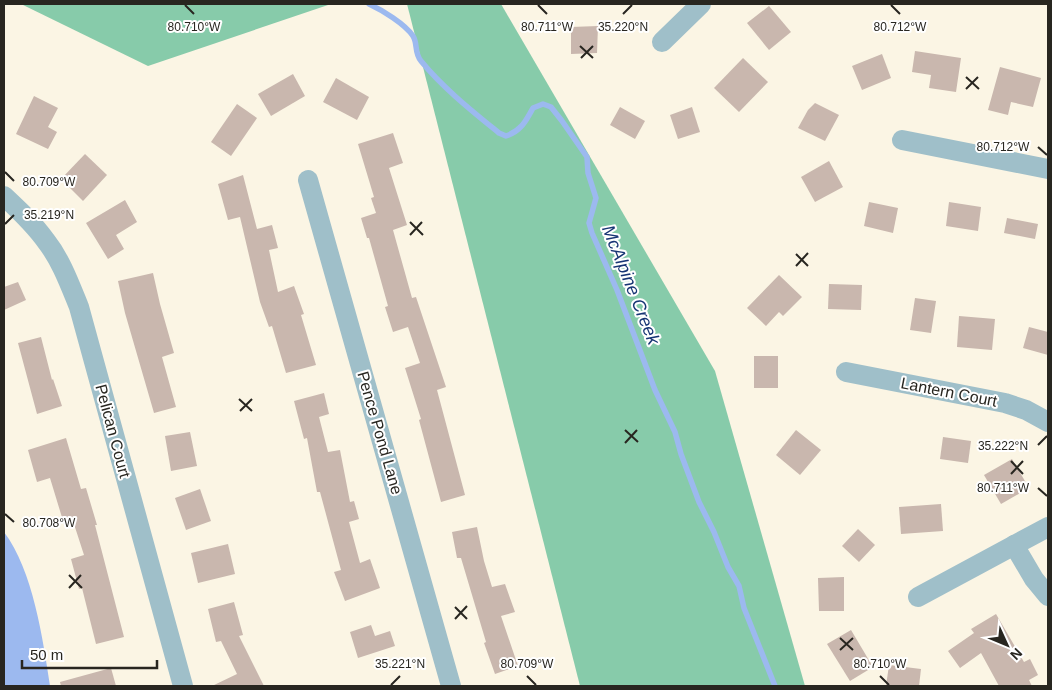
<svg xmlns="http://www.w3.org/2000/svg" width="1052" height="690" viewBox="0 0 1052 690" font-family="Helvetica,sans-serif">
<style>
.forest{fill:#87cbaa}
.water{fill:#9cb9ef}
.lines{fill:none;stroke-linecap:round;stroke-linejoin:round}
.stream{stroke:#9cb9ef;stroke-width:5.5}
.building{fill:#c9b7ae}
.minor{stroke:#9fbfc9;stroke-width:20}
.ticks{fill:none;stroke:#282620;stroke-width:2}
.labels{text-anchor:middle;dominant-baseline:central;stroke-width:4;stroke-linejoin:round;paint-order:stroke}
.street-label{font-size:16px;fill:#282620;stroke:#fff}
.water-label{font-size:18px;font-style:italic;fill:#173574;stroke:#fff}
.ticks-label{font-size:12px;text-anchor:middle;fill:#282620;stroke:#fff;stroke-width:4;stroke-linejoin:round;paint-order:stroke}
</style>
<rect width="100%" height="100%" fill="#fbf5e4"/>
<g class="forest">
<path d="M21,4h310l-183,62z"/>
<path d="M407,4h94l214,367 90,315h-225z"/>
</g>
<path class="water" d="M4,532c29,38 39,108 46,154h-46z"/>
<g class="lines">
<path class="stream" d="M369,4c13,6 36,20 44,32 5,8 1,17 8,25 22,27 51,50 78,72l7,3c15,-5 20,-15 27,-28l10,-4 8,3 11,14 25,36 1,16 8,25 -7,25 3,10 25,57 38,100 20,42 6,22 18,48 15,30 14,35 11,19 5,22 31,78"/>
</g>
<g class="building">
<path d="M769,6l22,26 -22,18 -22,-27z"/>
<path d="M598,26l-1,27 -26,1v-27z"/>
<path d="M915,51l46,7 -5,34 -27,-4 2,-13 -19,-3z"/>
<path d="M882,54l9,24 -29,12 -10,-24z"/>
<path d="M743,58l25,24 -29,30 -25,-24z"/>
<path d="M1000,67l41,11 -8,29 -22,-5 -3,13 -20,-5z"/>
<path d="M293,74l12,22 -34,20 -13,-22z"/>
<path d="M336,78l33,19 -12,23 -34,-18z"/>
<path d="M34,96l24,12 -10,19 9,5 -9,17 -32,-15z"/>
<path d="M815,103l24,12 -14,26 -27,-13 10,-18z"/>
<path d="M237,104l20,14 -26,38 -20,-14z"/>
<path d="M620,107l25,14 -10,18 -25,-14z"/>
<path d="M692,107l8,25 -22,7 -8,-24z"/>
<path d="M393,133l10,30 -14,5 18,57 -14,5 19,68 4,-1 30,90 -9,3 28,105 -24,7 -22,-82 2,-1 -16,-51 15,-5 -12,-36 -15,5 -8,-25 3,-1 -19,-68h-2l-6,-20 15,-5 -5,-15 3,-1 -16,-53z"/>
<path d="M85,154l22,21 -24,26 -22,-22z"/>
<path d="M829,161l14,26 -28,15 -14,-25z"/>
<path d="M243,175l14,54 15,-4 6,23 -9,2 9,42 16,-6 10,28 -3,1 15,50 -30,8 -14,-47 -3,1 -9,-25 -20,-85 -12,3 -10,-36z"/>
<path d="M125,200l12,22 -21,13 8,14 -16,10 -22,-36z"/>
<path d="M869,202l29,6 -5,25 -29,-7z"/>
<path d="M949,202l32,5 -3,24 -32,-5z"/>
<path d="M1007,218l31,6 -3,15 -31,-6z"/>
<path d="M153,273l7,31 14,49 -12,4 14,50 -22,6 -29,-100 -7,-32z"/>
<path d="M779,275l23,22 -19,19 -4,-4 -13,14 -19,-18z"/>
<path d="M18,282l8,18 -22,10v-23z"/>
<path d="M829,284l33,1 -1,25 -33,-1z"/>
<path d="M915,298l21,3 -5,32 -21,-3z"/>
<path d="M959,316l36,3 -3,31 -35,-3z"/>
<path d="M1029,327l19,5v23l-25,-7z"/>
<path d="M41,337l11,43 1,-1 9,27 -25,8 -19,-71z"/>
<rect x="754" y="356" width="24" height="32"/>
<path d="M324,393l5,21 -10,3 9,35 12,-2 10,52 4,-1 5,18 -10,3 11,41 10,-4 10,29 -35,13 -11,-29 7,-2 -21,-78h-3l-10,-54 -3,1 -10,-38z"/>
<path d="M796,430l25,20 -21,25 -24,-20z"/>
<path d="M190,432l7,34 -26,5 -6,-35z"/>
<path d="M943,437l28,4 -3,22 -28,-4z"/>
<path d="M66,438l15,51 5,-1 11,37h-2l29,112 -28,7 -14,-56 -3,1 -8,-30 13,-4 -11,-34 -9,3 -14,-46 -13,4 -9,-32z"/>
<path d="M1012,459l17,29 -28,16 -17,-29z"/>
<path d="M200,489l11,32 -25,9 -11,-32z"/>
<path d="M941,504l2,27 -42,3 -2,-27z"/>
<path d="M477,527l7,34 8,26 13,-3 10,28 -14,4 17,50 -23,8 -11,-31 2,-1 -25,-84h-4l-5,-26z"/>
<path d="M858,529l17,16 -16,17 -17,-16z"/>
<path d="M228,544l7,30 -37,9 -7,-30z"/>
<path d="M844,577v34h-25l-1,-33z"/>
<path d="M234,602l9,33 -4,1 25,50h-52l25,-12 -16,-33 -5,1 -8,-33z"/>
<path d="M996,614l28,48 6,-3 8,16 -9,5 3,6h-33l-18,-33 -21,15 -12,-17 26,-18 -3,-4z"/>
<path d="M371,625l4,11 15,-5 5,15 -37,12 -8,-26z"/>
<path d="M851,630l22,37 -23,14 -23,-37z"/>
<path d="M889,665l32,4 -2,17h-33z"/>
<path d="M111,668l5,18h-55l-1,-4z"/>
</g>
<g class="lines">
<g class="minor">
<path d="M662,42l39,-38"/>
<path d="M902,140l146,29"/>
<path d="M308,180l143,506"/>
<path d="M4,196c15,14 30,28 42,45 15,19 24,44 33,66l104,379"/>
<path d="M846,372l159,31 21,7 22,12"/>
<path d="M1014,545l20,34 14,17"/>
<path d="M918,597l130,-70"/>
</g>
</g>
<path class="ticks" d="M185,5l9,9M538,5l9,9M891,5l9,9M623,14l9,-9M580,46l13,12M581,58l12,-12M966,77l13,12M966,89l12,-12M1038,147l9,8M5,172l9,9M410,222l13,13M5,224l9,-9M410,235l12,-13M796,254l12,12M796,266l12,-13M239,399l13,12M240,411l12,-12M625,430l13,12M625,443l12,-13M1038,445l9,-9M1011,461l12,13M1011,474l12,-13M1038,488l9,8M5,514l9,8M69,575l13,13M69,588l12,-13M455,607l12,12M455,619l12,-13M840,638l13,12M840,650l13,-12M527,676l9,9M880,676l9,9M391,685l9,-9"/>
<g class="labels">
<g class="street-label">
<text transform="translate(949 392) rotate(11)">Lantern Court</text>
<text transform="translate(113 431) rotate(75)">Pelican Court</text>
<text transform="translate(380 433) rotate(74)">Pence Pond Lane</text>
</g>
<g class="water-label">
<text transform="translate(631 285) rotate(68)">McAlpine Creek</text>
</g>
</g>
<g class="ticks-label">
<text x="194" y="31">80.710°W</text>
<text x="547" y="31">80.711°W</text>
<text x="900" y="31">80.712°W</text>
<text x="623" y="31">35.220°N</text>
<text x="1003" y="151">80.712°W</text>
<text x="49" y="186">80.709°W</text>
<text x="49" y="219">35.219°N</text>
<text x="1003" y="450">35.222°N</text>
<text x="1003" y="492">80.711°W</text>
<text x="49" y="527">80.708°W</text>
<text x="400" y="668">35.221°N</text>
<text x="527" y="668">80.709°W</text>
<text x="880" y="668">80.710°W</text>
</g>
<rect width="1052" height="690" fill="none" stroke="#282620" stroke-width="10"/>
<g transform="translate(1007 645) rotate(134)" stroke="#ffffff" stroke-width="4" paint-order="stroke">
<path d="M0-4L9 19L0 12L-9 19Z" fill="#282620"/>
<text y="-8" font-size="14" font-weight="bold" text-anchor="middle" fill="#282620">N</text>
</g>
<path d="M22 660v8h135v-8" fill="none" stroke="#282620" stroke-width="2.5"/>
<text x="30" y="660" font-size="15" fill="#282620" stroke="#ffffff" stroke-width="4" paint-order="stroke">50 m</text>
</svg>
